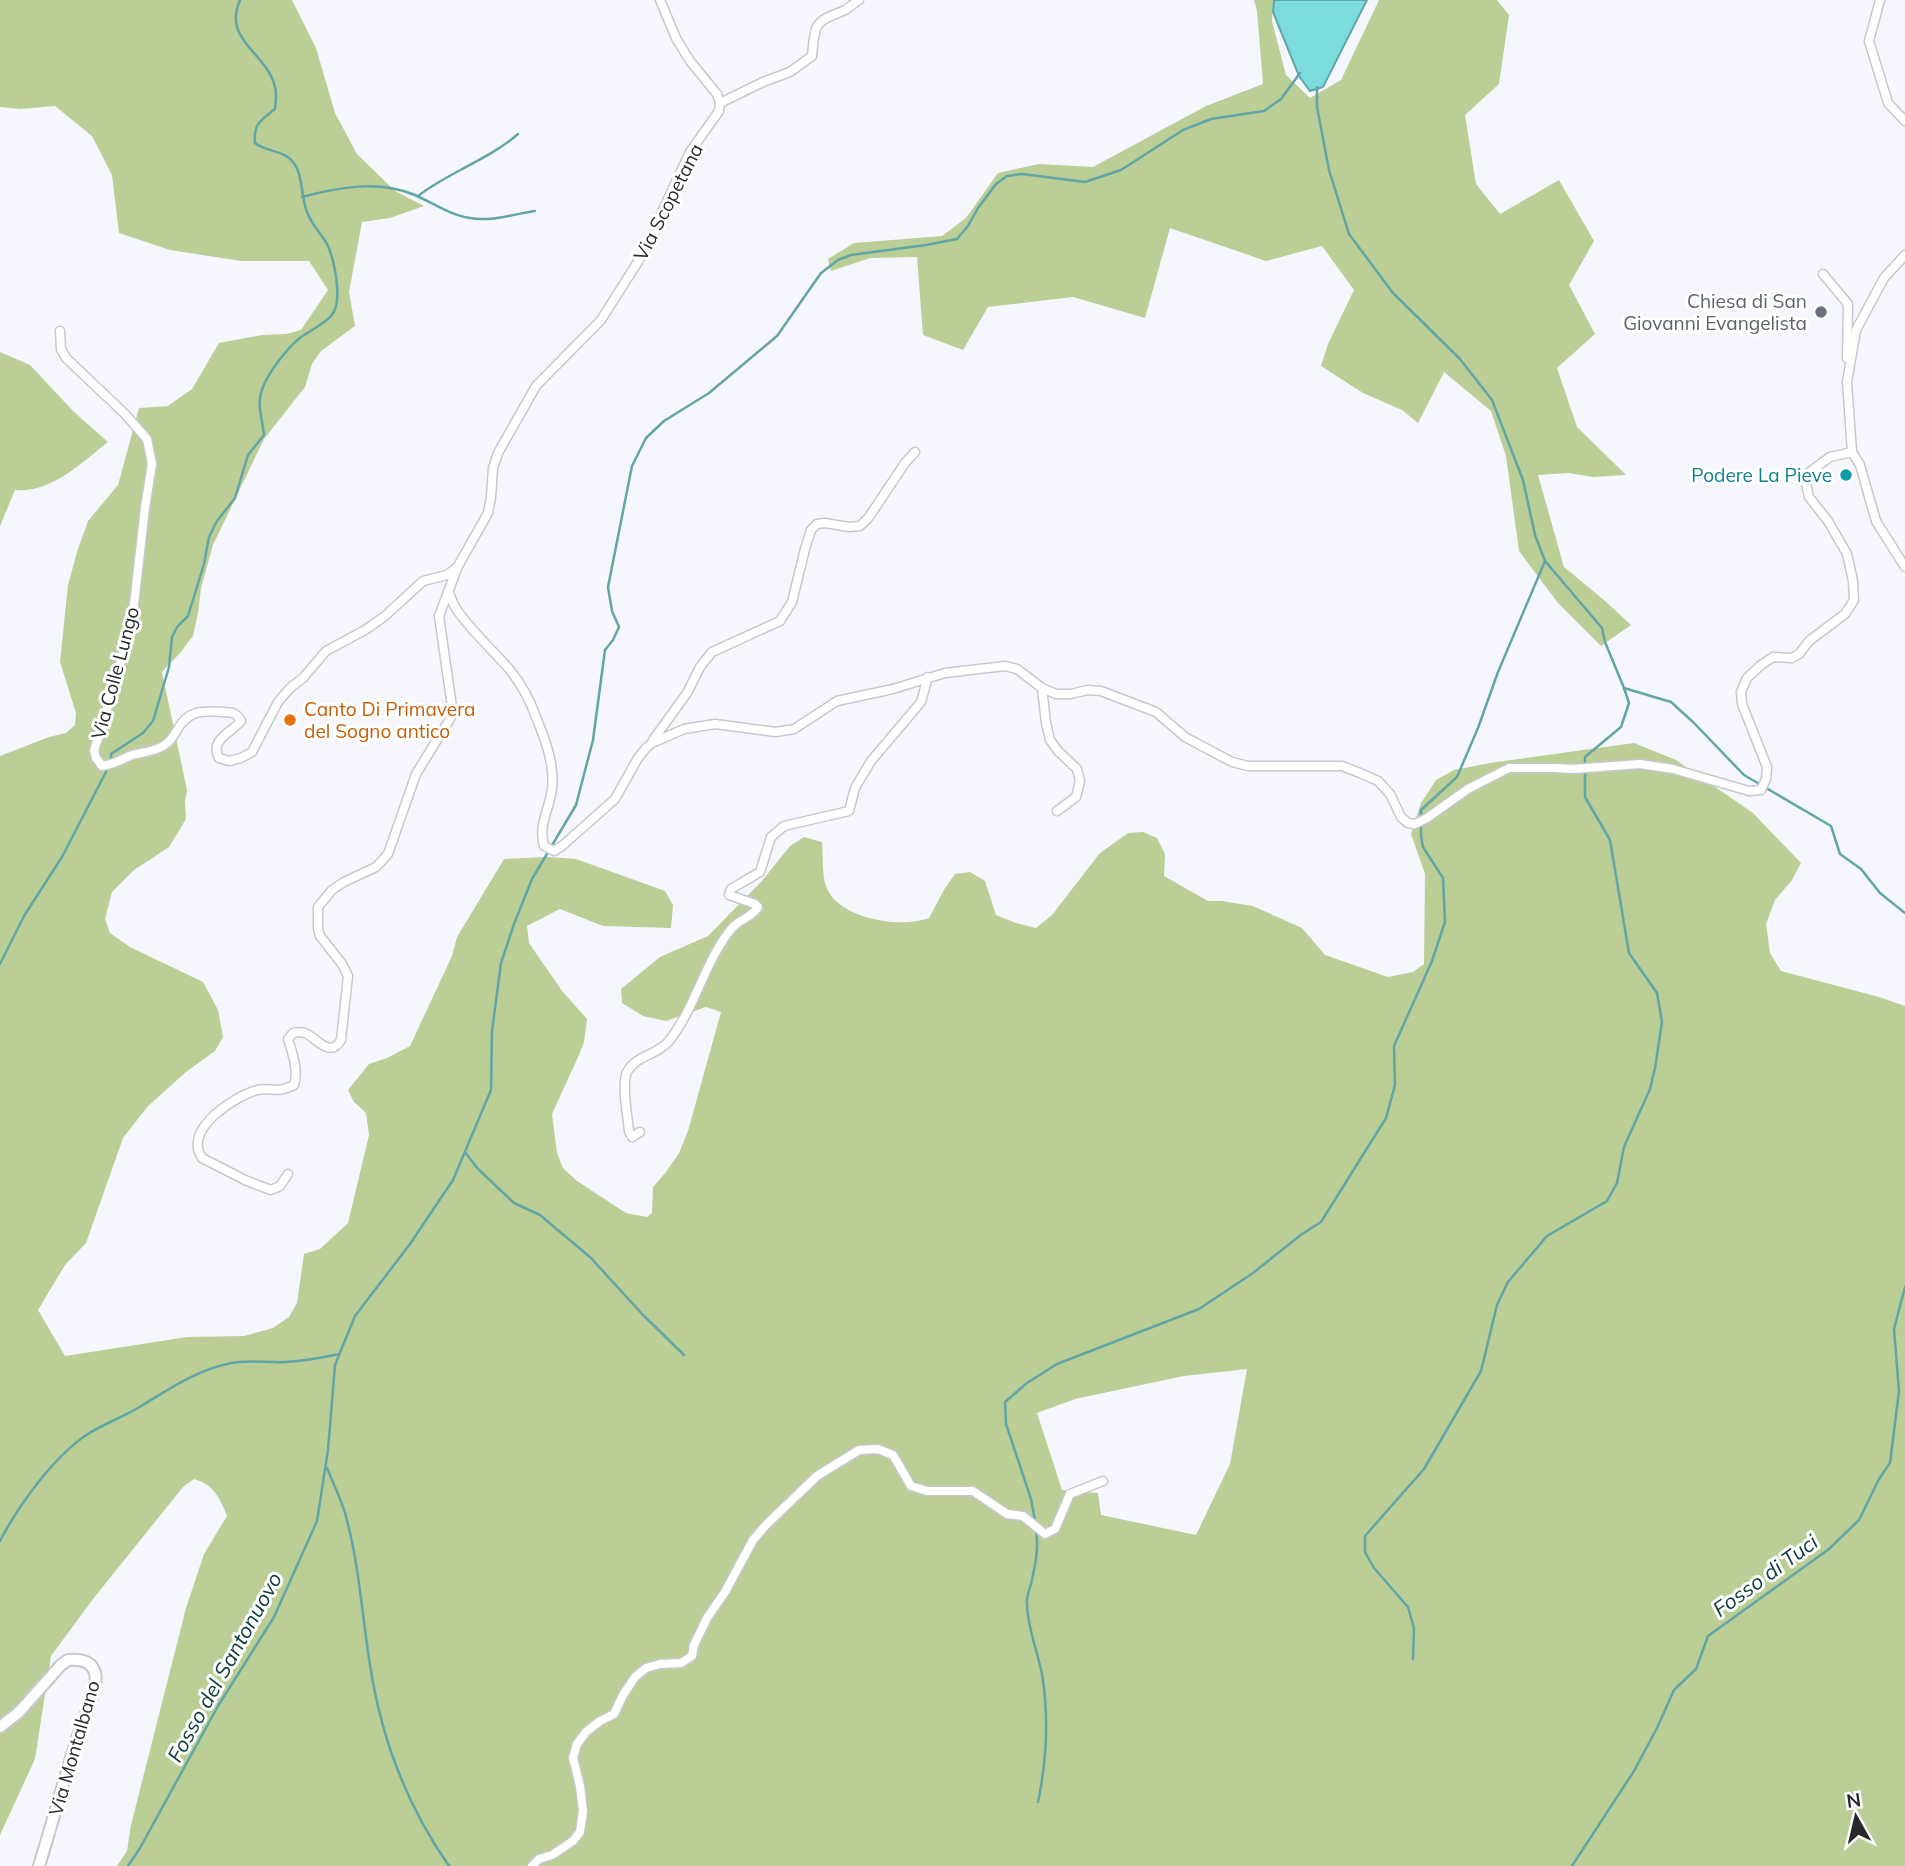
<svg xmlns="http://www.w3.org/2000/svg" width="1905" height="1866" viewBox="0 0 1905 1866" font-family="Mulish,sans-serif">
<style>
.green{fill:#bbce95;fill-rule:evenodd}
.water{fill:#7cdbdd;stroke:#62a5a7;stroke-width:2}
.lines{fill:none;stroke-linecap:round;stroke-linejoin:round}
.stream{stroke:#62a5a7;stroke-width:2.5}
.street-casing{stroke:#c7c8cf;stroke-width:11}
.secondary-casing{stroke:#c7c8cf;stroke-width:14}
.street{stroke:#fff;stroke-width:8}
.secondary{stroke:#fff;stroke-width:10}
.worship-dot{fill:#6b7280;stroke:#fff;stroke-width:2.5}
.culture-dot{fill:#0f9aa8;stroke:#fff;stroke-width:2.5}
.food-dot{fill:#e8710a;stroke:#fff;stroke-width:2.5}
.labels{text-anchor:middle;dominant-baseline:central;stroke-width:6;stroke-linejoin:round;paint-order:stroke}
.street-label{font-size:19px;fill:#27282a;stroke:#fff}
.worship-label{font-size:19px;fill:#5b616d;stroke:#fff;text-anchor:end}
.culture-label{font-size:19px;fill:#0d838f;stroke:#fff;text-anchor:end}
.food-label{font-size:19px;fill:#c56008;stroke:#fff;text-anchor:start}
.water-label{font-size:21px;font-style:italic;fill:#0a393a;stroke:#fff}
</style>
<rect width="100%" height="100%" fill="#f6f7fe"/>
<g class="green">
<path d="M0,0h292l24,48 19,65 22,41 38,37 29,15 -34,12 -28,4 -13,70 6,34 -34,25 -9,13 -7,23 -41,52 -51,106 -12,43 -3,25 -5,23 -13,17 -18,19 25,118 -2,11 1,18 -17,28 -35,23 -22,22 -7,27 5,14 20,14 73,35 15,28 5,27 -8,14 -29,21 -38,34 -25,32 -37,105 -21,22 -27,45 27,46 122,-19 57,-1 29,-8 16,-11 8,-14 7,-49 16,-5 28,-26 21,-88 -3,-22 -12,-11 -6,-12 21,-26 18,-6 23,-12 42,-90 5,-19 47,-78 44,-2 28,2 89,32 8,14 -2,23 -68,-2 -43,-17 -33,17 2,17 33,48 25,28 -3,23 -5,13 -27,59 5,39 6,15 14,13 49,32 21,4 5,-4 1,-26 13,-15 13,-19 9,-22 33,-119 -15,-5 -40,14 -23,-5 -21,-13 -1,-14 39,-32 48,-21 53,-54 29,-36 14,-9 18,5c1,12 0,33 4,44 11,33 75,43 103,32l16,-30 10,-14 15,-2 15,9 11,34 20,8 20,5 16,-13 48,-62 28,-20 15,-1 14,6 8,16 -1,22 44,25h14l31,5 49,22 23,27 63,22 25,-5 11,-8 1,-90 -14,-40 10,-31 15,-23 18,-10 36,-7 144,-20 42,17 77,53 48,50 -9,17 -17,20 -9,24 4,29 11,18 98,26 26,9v860h-1788l10,-15 4,-26 55,-217 18,-54 23,-38c-7,-18 -13,-31 -33,-37l-11,8 -90,112 -42,57 -16,103 -35,76v-1079l49,-19 17,-4 9,-8 1,-12 -16,-51 8,-77 9,-33 11,-31 30,-36 21,-77 29,-2 24,-17 27,-46 43,-8 24,-1 15,-4 27,-40 -19,-29h-68l-71,-11 -51,-17 -7,-58 -20,-39 -37,-30 -35,3 -20,-2zM1247,1369l-17,95 -34,71 -95,-20 -3,-22 -36,-3 -25,-77 38,-14 109,-23z"/>
<path d="M1254,0h19l-1,21 14,54 24,23 31,-18 38,-80h118l12,15 -10,69 -34,31 11,69 24,30 59,-34 35,61 -25,44 26,49 -38,34 20,59 49,48 -33,2 -25,-4 -30,2 26,92 40,33 27,25 -30,21 -43,-43 -39,-52 -13,-95 -15,-45 -47,-39 -26,51 -16,-13 -39,-17 -42,-27 7,-22 26,-54 -32,-44 -56,15 -96,-33 -25,90 -72,-21 -85,10 -25,43 -40,-15 -6,-78 -47,1 -39,13 -3,-12 26,-16 88,-7 24,-18 32,-45 41,-9 54,3 113,-61 57,-22 -6,-73z"/>
<path d="M0,352l30,13 44,47 34,30c-27,21 -56,51 -93,48l-15,36z"/>
</g>
<path class="water" d="M1274,0h93l-44,87 -13,4 -11,-15 -26,-64z"/>
<g class="lines">
<g class="stream">
<path d="M1317,87v20l12,63 20,64 44,59 67,66 32,41 31,80 12,55 10,26 -47,111 -20,56 -21,49 -36,33v8"/>
<path d="M418,196c31,-24 70,-36 100,-62"/>
<path d="M302,197c37,-10 76,-17 113,-2 18,8 35,20 55,23 20,4 45,-4 65,-7"/>
<path d="M1624,688l47,14 22,20 51,53 87,51 9,28 21,15 19,24 25,20"/>
<path d="M111,762v-8l32,-21 10,-12 16,-54 3,-30 5,-10 11,-11 16,-52 5,-27 8,-16 18,-23 13,-43 16,-20c-1,-13 -7,-29 -3,-42 4,-17 26,-45 40,-56 8,-5 25,-15 30,-21 13,-14 3,-57 -4,-72 -6,-11 -16,-20 -20,-32 -6,-15 -4,-38 -14,-50 -9,-12 -27,-10 -38,-19 -2,-19 6,-23 20,-34 1,-8 2,-15 0,-22 -8,-35 -53,-46 -35,-87"/>
<path d="M0,964l24,-48 38,-59 46,-89"/>
<path d="M465,1152l13,17 36,34 26,12 51,43 52,57 41,40"/>
<path d="M327,1468c6,15 13,29 18,45 14,49 17,102 25,152 11,72 37,141 79,201"/>
<path d="M1035,1521l-4,-22 -25,-75 -1,-22 22,-19 30,-19 142,-55 54,-36 49,-39 19,-12 65,-104 9,-33 -1,-39 38,-85 13,-39 -2,-44 -20,-31 -2,-11v-12"/>
<path d="M1036,1531c3,19 -1,35 -5,53 -2,7 -5,14 -4,21 1,24 10,45 15,69 7,43 5,85 -4,128"/>
<path d="M0,1541c18,-35 55,-86 88,-107 17,-11 36,-17 53,-28 27,-16 54,-35 86,-42 19,-5 40,-1 59,-2 18,-1 35,-4 53,-8"/>
<path d="M1413,1659l1,-31 -6,-21 -34,-39 -9,-16v-16l59,-67 57,-98 16,-66 11,-23 39,-46 60,-35 10,-18 7,-36 26,-58 5,-21 7,-46 -5,-29 -28,-40 -19,-113 -25,-43v-40l36,-30 8,-24 -5,-15 -19,-46 -3,-14 -57,-67"/>
<path d="M128,1866l12,-18 78,-142 56,-89 43,-96 11,-71 7,-85 20,-49 55,-72 43,-64 38,-90 1,-59 9,-68 13,-39 18,-45 44,-74 17,-65 12,-90 8,-10 6,-13 -7,-16 -4,-24 24,-121 14,-28 18,-17 45,-28 68,-57 44,-63 17,-13 13,-5 75,-10 31,-6 11,-13 10,-18 18,-24 11,-8 15,-2 63,8 36,-12 62,-40 28,-11 53,-8 17,-12 19,-26"/>
<path d="M1572,1866l62,-95 23,-43 17,-38 22,-21 12,-33 121,-87 30,-29 20,-41 11,-16 9,-72 -5,-62 11,-42"/>
</g>
<g class="street-casing">
<g id="street">
<path d="M1880,0l-11,41 19,62 17,18"/>
<path d="M720,103l43,-21 27,-10 22,-16c1,-8 1,-15 3,-23 2,-15 18,-17 30,-23 5,-3 9,-7 14,-10"/>
<path d="M1905,255l-21,23 -28,52 -9,52 5,70 8,13 16,56 29,46"/>
<path d="M1823,274l25,30 -1,54"/>
<path d="M60,331l1,18 5,9 59,56 22,25 5,25 -7,44 -12,105 -16,64 -23,74 2,7 6,8c11,-1 20,-7 30,-11 11,-3 22,-3 31,-9 7,-4 11,-10 14,-16 12,-21 25,-19 47,-18 8,0 13,1 17,9 -10,12 -32,19 -22,37l10,3 12,-3 11,-6 26,-50 12,-14 13,-10 23,-27 39,-21 20,-14 38,-35 24,-6 9,-7"/>
<path d="M448,591c3,6 5,14 9,19 15,22 36,40 53,60 11,14 20,30 26,47 9,22 19,48 16,72 -3,22 -14,35 -8,57l10,5 8,-5 53,-47 23,-41 8,-10 6,-5 32,-14 31,-5 61,8 18,-3 43,-28 56,-12 52,-16 60,-7 12,3 25,19 14,6h15l16,-4 14,1 55,21 29,25 47,25 16,4h94l18,7 18,8 12,13 11,23 7,6 7,1 12,-6 41,-29 41,-21h46l18,1 67,-5 33,5 76,22 12,-1 5,-11 1,-12 -25,-63 -1,-12 6,-14 14,-13 12,-8 19,1 7,-4 10,-13 36,-27 9,-14 -1,-19 -6,-27 -19,-33 -19,-24 -3,-13 1,-10 23,-17 22,-5"/>
<path d="M1042,688l4,35 4,17 8,11 19,18 3,12 -4,16 -19,14"/>
<path d="M653,740l34,-47 13,-26 12,-15 68,-31 12,-19 13,-53 6,-19 6,-6 8,-1 24,4 11,-1 9,-9 36,-54 10,-11"/>
<path d="M640,1132l-8,5 -3,-6c-1,-14 -8,-46 -2,-59 9,-17 31,-17 42,-31 23,-29 32,-65 51,-96 4,-6 8,-13 13,-18 8,-8 19,-10 25,-20l-3,-3 -26,-9 2,-6 29,-17 11,-35 13,-11 65,-15 6,-23 16,-27 50,-59 7,-25"/>
<path d="M288,1174l-8,12 -9,4 -24,-9 -45,-23c-2,-4 -4,-7 -4,-10 -4,-25 38,-52 59,-58 16,-3 19,4 37,-5 5,-14 -2,-33 -6,-46l5,-6c4,-1 8,-1 12,0 12,5 25,26 36,7l7,-64 -6,-12 -22,-28 -2,-7v-22l14,-17 12,-8 32,-15 12,-13 28,-80 37,-60 -14,-98 19,-50 30,-53 3,-16 2,-29 5,-15 38,-67 65,-66 52,-82 9,-26 28,-60 29,-41 1,-8 -3,-9 -27,-33 -14,-23 -16,-38"/>
<path d="M532,1866l7,-7 13,-4 21,-14 7,-9 3,-21 -3,-25 -7,-28 4,-14 9,-12 14,-11 14,-7 9,-19 12,-18 11,-9 14,-4 21,-1 11,-7 2,-11 13,-27 18,-26 28,-52 13,-15 51,-49 42,-26 19,-1 15,6 18,31 16,5h46l34,23 16,2 22,18 10,-5 15,-35 33,-13"/>
</g>
</g>
<g class="secondary-casing">
<path id="secondary" d="M0,1727l19,-15 42,-47 7,-5c11,-1 24,0 27,13 4,14 -11,43 -15,57 -15,45 -27,91 -41,136"/>
</g>
<use href="#street" class="street"/>
<use href="#secondary" class="secondary"/>
</g>
<circle class="worship-dot" cx="1821" cy="312" r="7"/>
<circle class="culture-dot" cx="1846" cy="475" r="7"/>
<circle class="food-dot" cx="290" cy="720" r="7"/>
<g class="labels">
<g class="street-label">
<text transform="translate(668 202) rotate(-63)">Via Scopetana</text>
<text transform="translate(115 673) rotate(-75)">Via Colle Lungo</text>
<text transform="translate(74 1748) rotate(-74)">Via Montalbano</text>
</g>
<g class="worship-label">
<text x="1807" y="301">Chiesa di San<tspan x="1807" dy="22">Giovanni Evangelista</tspan></text>
</g>
<g class="culture-label">
<text x="1832" y="475">Podere La Pieve</text>
</g>
<g class="food-label">
<text x="304" y="709">Canto Di Primavera<tspan x="304" dy="22">del Sogno antico</tspan></text>
</g>
<g class="water-label">
<text transform="translate(1765 1575) rotate(-36)">Fosso di Tuci</text>
<text transform="translate(224 1667) rotate(-61)">Fosso del Santonuovo</text>
</g>
</g>
<g transform="translate(1856 1817) rotate(352)" stroke="#ffffff" stroke-width="5" paint-order="stroke">
<path d="M0-5L12 26L0 18L-12 26Z" fill="#27282a"/>
<text y="-10" font-size="19" font-weight="bold" text-anchor="middle" fill="#27282a">N</text>
</g>
</svg>
